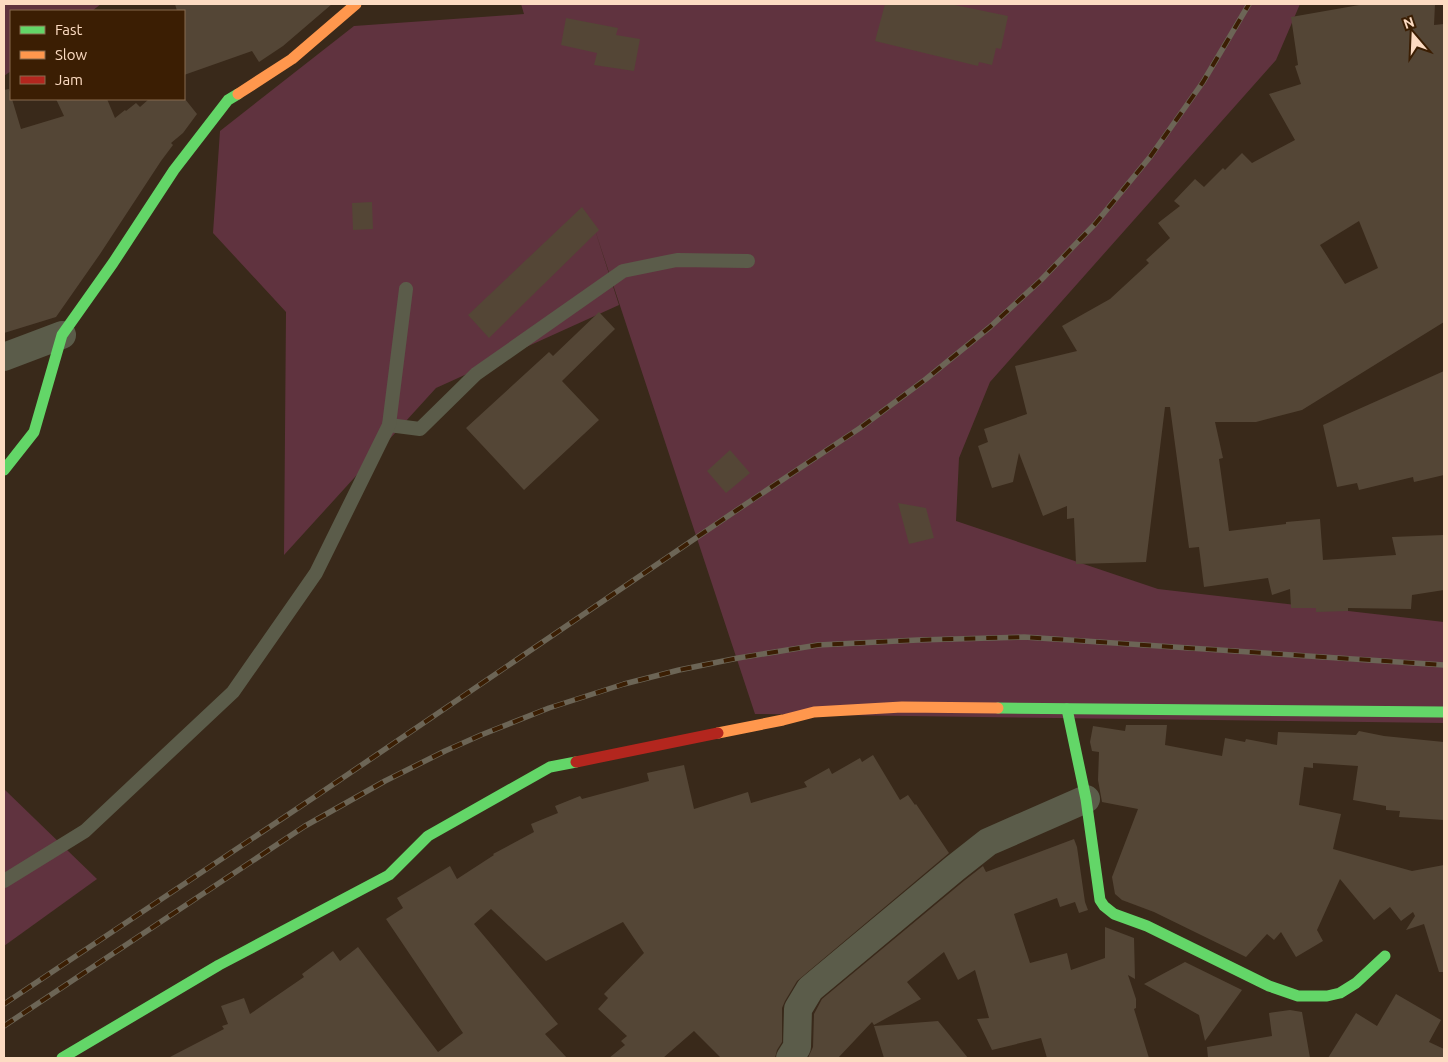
<svg xmlns="http://www.w3.org/2000/svg" width="1448" height="1062" viewBox="0 0 1448 1062" font-family="Ubuntu,sans-serif">
<style>
.green{fill:#60333f}
.building{fill:#544636;fill-rule:evenodd}
.lines{fill:none;stroke-linecap:round;stroke-linejoin:round}
.lane{stroke:#5b5c4a;stroke-width:14}
.street{stroke:#5b5c4a;stroke-width:28}
.fast{stroke:#63d668;stroke-width:11}
.slow{stroke:#ff974d;stroke-width:11}
.jam{stroke:#b3261e;stroke-width:11}
.rail-casing{stroke:#6c6556;stroke-width:5.5}
.rail{stroke:#3b1e03;stroke-width:4;stroke-dasharray:11;stroke-linecap:butt}
</style>
<rect width="100%" height="100%" fill="#39291a"/>
<g class="green">
<path d="M4,4h97l-9,7h-81v60l-7,5z"/>
<path d="M521,4h779l-24,56 -286,322 -31,76 -3,63 202,68 286,33v101l-689,-9 -161,-487 25,78 -183,83 -152,167 2,-243 -73,-79 7,-102 134,-105 170,-12z"/>
<path d="M4,789l93,90 -93,67z"/>
</g>
<g class="building">
<path d="M175,4h157l-49,42 -24,16 -7,-11 -68,24v-64h-7z"/>
<path d="M885,4h65l58,12 -7,33 -5,-1 -4,17 -13,-3 -1,4 -103,-25z"/>
<path d="M1365,4h70l-1,21 10,-1v298l-142,88 -46,12h-41l8,36 -4,1 10,72 57,-7v-2l34,-3 3,41 73,-5 -4,-18 52,-2v55l-32,5 -1,14 -63,-1v3l-32,1v-4h-25l-1,-19 -18,6 -4,-17 -64,9 -5,-40 -10,1 -19,-141h-5l-19,155 -70,2 -2,-46 -7,1v-13l-24,10 -24,-63 -6,29 -21,6 -14,-42 10,-4 -4,-13 43,-15 -12,-48 62,-15 -15,-25 48,-27 39,-36 -3,-3 24,-22 -12,-15 22,-17 -6,-5 21,-22 9,8 19,-19 2,2 17,-17 10,10 43,-23 -26,-46 32,-10 -6,-18 3,-1 -7,-48zM1359,221l19,47 -33,16 -25,-39z"/>
<path d="M566,18l52,10 -2,7 24,4 -6,32 -40,-6 3,-12 -36,-8z"/>
<path d="M9,89l12,40 43,-13 -8,-17h51l8,19 10,-8 1,1 10,-8 4,4 9,-8h36l12,15 -14,19 -12,10 2,2 -12,16 -61,93 -44,63 -52,16v-243z"/>
<path d="M372,202l1,27 -20,1 -1,-27z"/>
<path d="M582,207l17,23 -110,108 -21,-23z"/>
<path d="M599,312l16,17 -53,52 37,39 -75,70 -58,-62 83,-76 4,4z"/>
<path d="M1444,371v104l-30,7 -1,-5 -54,13 -2,-7 -20,4 -14,-62z"/>
<path d="M730,450l20,23 -24,20 -19,-22z"/>
<path d="M898,503l28,5 8,30 -25,6z"/>
<path d="M1126,725h41l-2,20 57,11 3,-18 20,4 1,-3 31,6 1,-13 78,3 3,-4 25,5 60,6v78l-45,-3 1,-6 -14,-1v-4l-33,-6 5,-34 -45,-3v5l-9,-1 -5,38 42,9 -8,35 79,22 32,-6v107h-5l-15,-48 -18,6 9,-14 -2,-4 -12,9 -11,-14 -16,13 -34,-41 -23,51 6,11 -27,16 -15,-25 -7,8 -7,-6 -21,23 -92,-45 -32,-12 -7,-6 -3,-17 26,-68 -36,-7 -4,-22 1,-28 -7,-1 -2,-9 3,-16 32,5z"/>
<path d="M873,755l27,45 8,-5 7,10 1,-1 33,49 -152,128 -12,20 -3,7v34l-5,8 -2,8h-54l-27,-27 -31,27h-54l16,-13 -4,-4 6,-5 -29,-27 10,-11 -4,-4 40,-41 -21,-31 -77,39 -55,-52 -17,15 84,100 -13,10 22,24h-399l56,-29 -2,-3 6,-2 -7,-18 23,-8 6,16 54,-37 -2,-3 31,-23 7,10 18,-14 80,105 25,-19 -77,-114 17,-11 -6,-10 53,-32 7,13 37,-24 -1,-1 41,-22 -3,-8 27,-11 -3,-7 25,-10 2,3 67,-18 -2,-8 37,-8 10,44 54,-17 3,11 56,-16 -3,-5 25,-14 3,6 28,-16 2,4z"/>
<path d="M1074,839l3,8 8,55 3,8 -9,3 -4,-11 -15,5 -3,-9 -43,16 16,49 37,-10 4,17 34,-12v-31l29,11 1,41 -7,-4 8,24v9l-2,1 15,49h-102l-6,-20 -49,12 -15,-31 12,-1 -14,-48 -17,10 -14,-28 -37,30 14,17 -47,26 -2,-3 -34,36h-30l5,-11 1,-33 8,-15 143,-119 18,-14 3,6z"/>
<path d="M1185,962l57,28 -37,51 -6,-26 -55,-31z"/>
<path d="M1396,994l45,26 -12,22 15,7v9h-116l28,-45 21,13z"/>
<path d="M1290,1010l12,2 8,46h-102l-1,-11 65,-11 -3,-23z"/>
<path d="M938,1021l30,37h-84l-10,-32z"/>
</g>
<g class="lines">
<g class="lane">
<path d="M389,425l31,4 56,-55 147,-103 54,-11 71,1"/>
<path d="M4,881l81,-50 148,-139 83,-119 73,-148 17,-136"/>
</g>
<g class="street">
<path d="M4,357l58,-22"/>
<path d="M790,1058l7,-11 1,-38 12,-20 145,-121 33,-26 98,-43"/>
</g>
<g class="fast">
<path d="M4,470l30,-38 28,-97 51,-72 61,-93 54,-70 10,-6"/>
<path d="M998,708l446,4"/>
<path d="M1067,709l19,90 14,101 4,6 10,8 33,12 122,60 29,10h29l13,-3 16,-10 29,-27"/>
<path d="M62,1058l157,-93 170,-90 39,-39 122,-69 26,-5"/>
</g>
<g class="slow">
<path d="M238,94l54,-35 64,-55"/>
<path d="M718,733l65,-13 31,-8 88,-5 96,1"/>
</g>
<path class="jam" d="M576,762l142,-29"/>
<g class="rail-casing">
<g id="rail">
<path d="M4,1004l315,-210 418,-284 123,-82 66,-49 64,-52 51,-47 54,-56 55,-67 53,-75 46,-78"/>
<path d="M4,1026l301,-200 80,-45 60,-30 36,-16 68,-27 75,-24 55,-14 59,-12 80,-13 100,-5 106,-3 420,28"/>
</g>
</g>
<use href="#rail" class="rail"/>
</g>
<rect width="1448" height="1062" fill="none" stroke="#fcdbc2" stroke-width="10"/>
<rect x="10" y="10" width="175" height="90" fill="#3b1e03" stroke="#886a4f"/>
<rect x="20" y="26" width="25" height="8" fill="#63d668" stroke="#886a4f"/>
<text x="55" y="35" font-size="15" fill="#fcdbc2">Fast</text>
<rect x="20" y="51" width="25" height="8" fill="#ff974d" stroke="#886a4f"/>
<text x="55" y="60" font-size="15" fill="#fcdbc2">Slow</text>
<rect x="20" y="76" width="25" height="8" fill="#b3261e" stroke="#886a4f"/>
<text x="55" y="85" font-size="15" fill="#fcdbc2">Jam</text>
<g transform="translate(1413 35) rotate(341)" stroke="#3b1e03" stroke-width="4" paint-order="stroke">
<path d="M0-4L9 19L0 12L-9 19Z" fill="#fcdbc2"/>
<text y="-8" font-size="14" font-weight="bold" text-anchor="middle" fill="#fcdbc2">N</text>
</g>
</svg>
